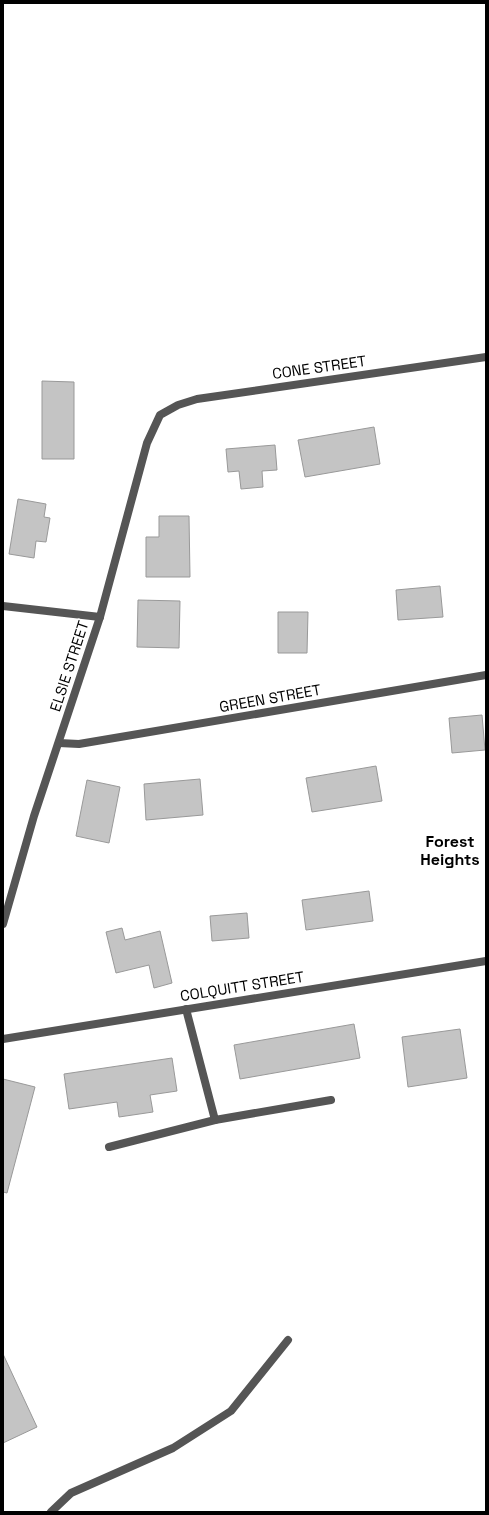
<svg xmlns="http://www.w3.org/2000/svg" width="489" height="1515" viewBox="0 0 489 1515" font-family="'Space Grotesk',sans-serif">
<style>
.building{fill:#c4c4c4;stroke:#999}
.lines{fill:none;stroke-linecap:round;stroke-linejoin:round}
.lane{stroke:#555;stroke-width:8}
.street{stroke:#555;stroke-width:8}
.labels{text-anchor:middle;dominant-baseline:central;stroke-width:3;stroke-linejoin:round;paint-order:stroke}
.street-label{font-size:15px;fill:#000;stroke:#fff}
.neighbourhood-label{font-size:16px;font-weight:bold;fill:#000;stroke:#fff}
</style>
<rect width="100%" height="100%" fill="#fff"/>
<g class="building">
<path d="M42,381l32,1v77h-32z"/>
<path d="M374,427l6,37 -75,13 -7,-37z"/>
<path d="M275,445l2,25 -15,1 1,16 -22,2 -2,-18 -11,1 -2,-23z"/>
<path d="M18,499l28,5 -2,13 6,1 -4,24 -10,-1 -2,17 -25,-4z"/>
<path d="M159,516h30l1,61h-44v-40h13z"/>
<path d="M440,586l3,31 -45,3 -2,-30z"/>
<path d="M138,600l42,1 -1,47 -42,-1z"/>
<path d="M278,612h30l-1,41h-29z"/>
<path d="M482,715l3,35 -33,3 -3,-35z"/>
<path d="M376,766l6,35 -70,11 -6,-34z"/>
<path d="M200,779l3,36 -57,5 -2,-36z"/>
<path d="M87,780l33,7 -11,56 -33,-7z"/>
<path d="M369,891l4,30 -67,9 -4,-30z"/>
<path d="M247,913l2,25 -37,3 -2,-25z"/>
<path d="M122,928l3,12 35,-9 12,52 -18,5 -5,-23 -33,8 -10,-41z"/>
<path d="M354,1024l6,34 -120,21 -6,-34z"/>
<path d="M460,1029l7,49 -59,9 -6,-50z"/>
<path d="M172,1058l5,33 -27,4 3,17 -34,5 -2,-15 -48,7 -5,-35z"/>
<path d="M3,1079l32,8 -28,106 -4,-1z"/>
<path d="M3,1354l34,73 -34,16z"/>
</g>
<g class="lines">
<g class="lane">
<path d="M186,1009l29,111 116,-20"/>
<path d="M109,1147l106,-27"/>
</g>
<g class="street">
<path d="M3,606l97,11"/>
<path d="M59,743l20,1 407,-69"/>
<path d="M3,924l31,-108 66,-199 47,-174 13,-28 18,-10 19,-6 289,-42"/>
<path d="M3,1039l483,-78"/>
<path d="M51,1512l20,-19 102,-45 58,-37 57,-71"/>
</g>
</g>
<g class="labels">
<g class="street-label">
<text transform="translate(319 367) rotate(-8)">CONE STREET</text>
<text transform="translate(69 666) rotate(-72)">ELSIE STREET</text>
<text transform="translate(270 698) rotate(-10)">GREEN STREET</text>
<text transform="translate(242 986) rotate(-9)">COLQUITT STREET</text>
</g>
<g class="neighbourhood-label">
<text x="450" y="841">Forest<tspan x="450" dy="18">Heights</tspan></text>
</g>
</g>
<rect width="489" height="1515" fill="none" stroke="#000000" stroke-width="8"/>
</svg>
